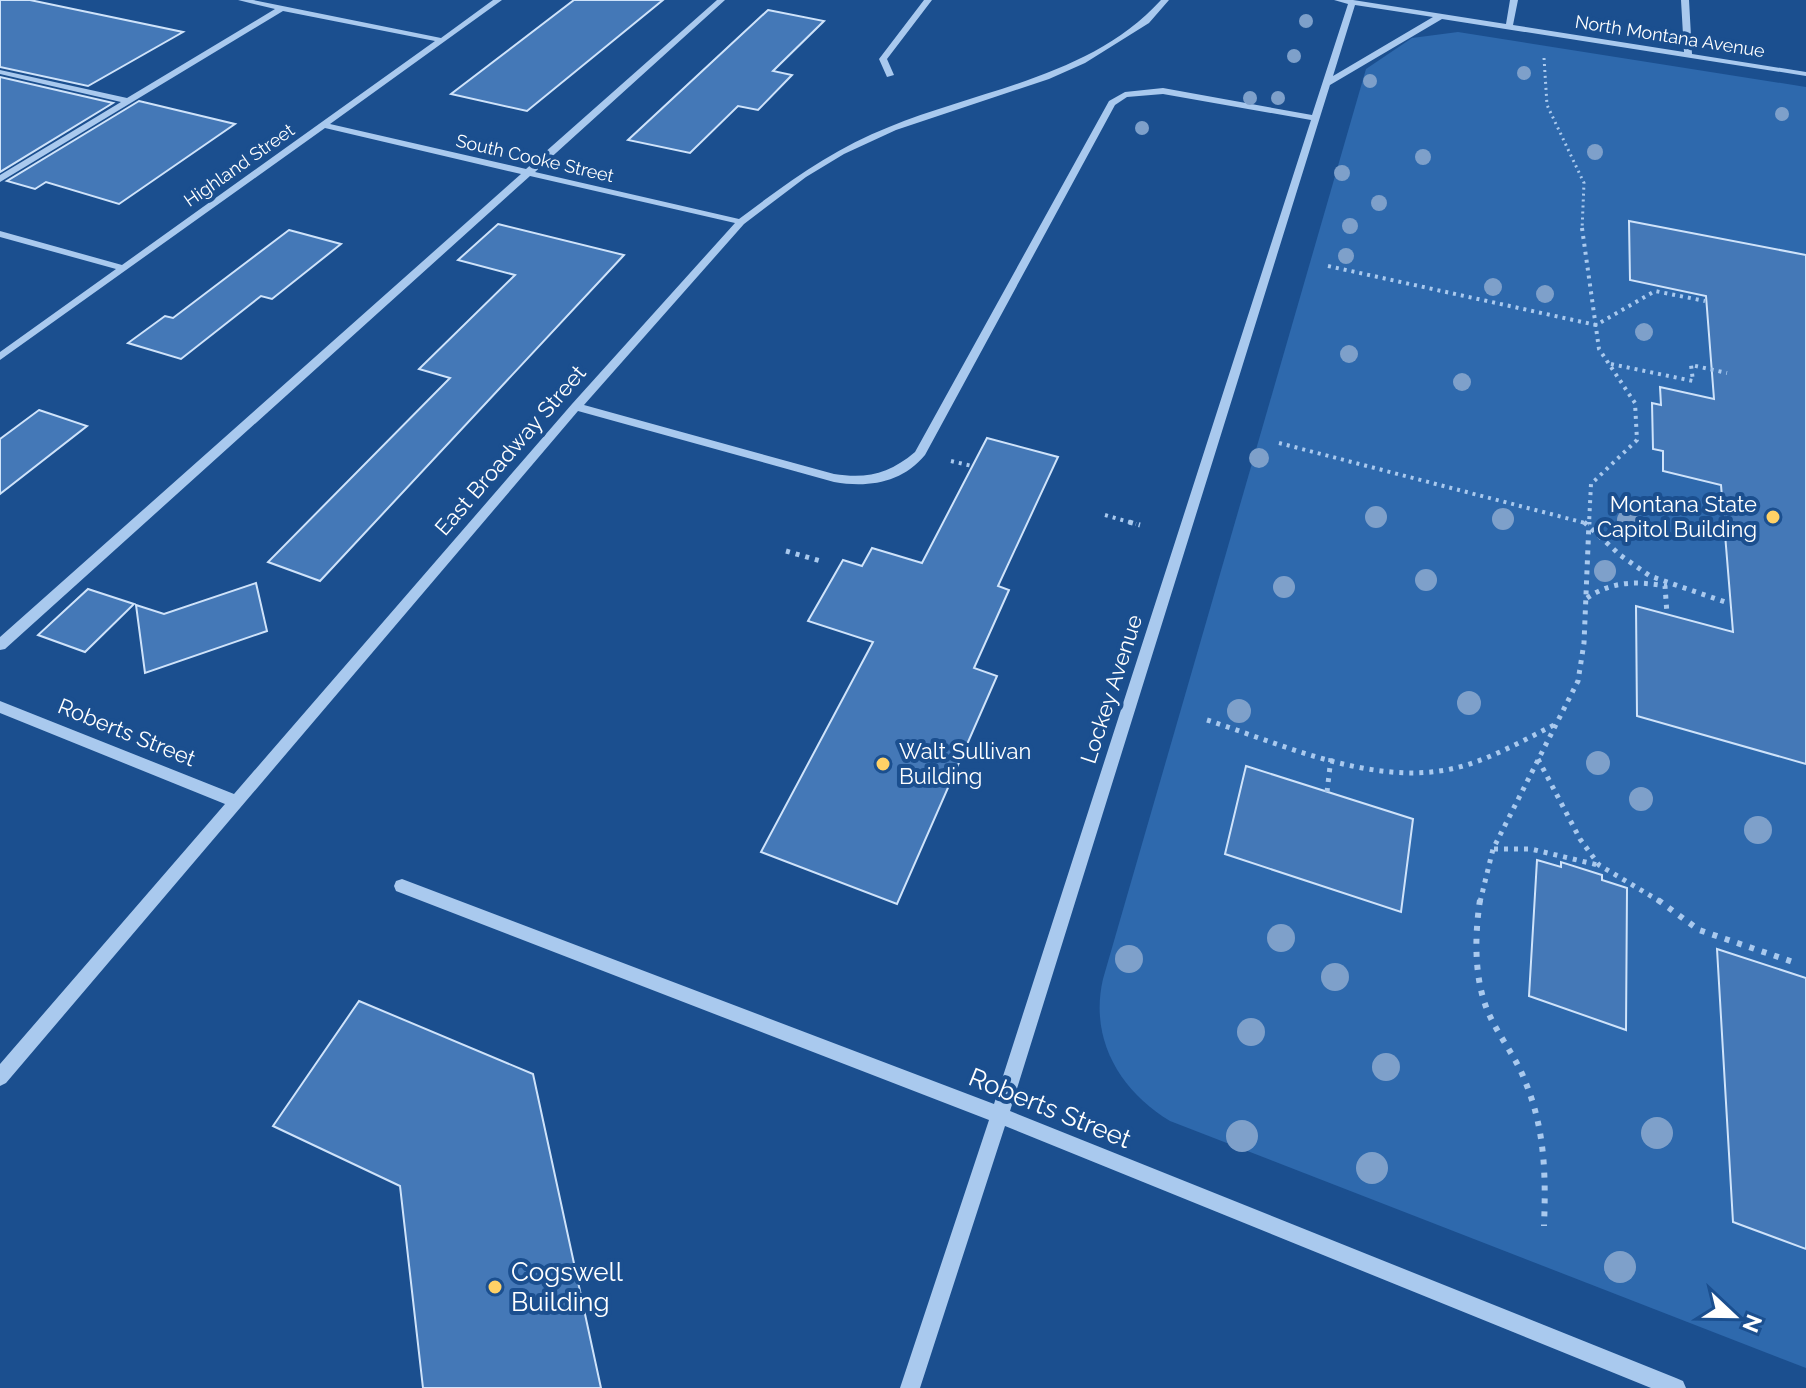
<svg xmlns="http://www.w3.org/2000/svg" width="1806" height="1388" viewBox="0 0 1806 1388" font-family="Raleway,sans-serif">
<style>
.green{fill:#2e69ad}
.building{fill:#4478b7;stroke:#cfe3fa;stroke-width:2}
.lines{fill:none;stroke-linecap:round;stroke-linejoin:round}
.path-far3{stroke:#a9c9ee;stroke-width:3;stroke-dasharray:2 4;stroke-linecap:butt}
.path-far2{stroke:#a9c9ee;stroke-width:4;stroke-dasharray:3 5;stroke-linecap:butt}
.path-far1{stroke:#a9c9ee;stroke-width:5;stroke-dasharray:4 6;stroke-linecap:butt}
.path{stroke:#a9c9ee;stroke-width:6;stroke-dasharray:5 8;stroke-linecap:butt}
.minor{fill:#a9c9ee;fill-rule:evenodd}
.tree{fill:#7ea0ca}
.poi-dot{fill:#ffd166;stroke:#1b4f8f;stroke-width:3}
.labels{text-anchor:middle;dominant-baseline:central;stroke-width:8;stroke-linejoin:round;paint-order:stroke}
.far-street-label{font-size:18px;fill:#fff;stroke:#1b4f8f}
.street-label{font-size:22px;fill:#fff;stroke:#1b4f8f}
.poi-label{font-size:22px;fill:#fff;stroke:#1b4f8f;text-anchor:end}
.near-street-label{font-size:26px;fill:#fff;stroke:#1b4f8f}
.near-poi-label{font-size:26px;fill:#fff;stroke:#1b4f8f;text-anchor:start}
</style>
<rect width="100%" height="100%" fill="#1b4f8f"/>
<path class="green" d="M1458,32l348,55v1281l-636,-247c-50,-30 -81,-82 -67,-142l263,-910 46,-31z"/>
<g class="building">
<path d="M0,0h30l153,32 -95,54 -88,-19z"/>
<path d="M574,0h89l-136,111 -76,-17z"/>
<path d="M768,10l56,11 -51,50 19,4 -34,35 -20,-4 -48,47 -62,-13z"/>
<path d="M0,77l113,26 -113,69z"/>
<path d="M139,101l96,23 -116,80 -73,-22 -11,7 -28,-8z"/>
<path d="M1629,221l177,34v509l-169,-48 -1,-110 97,26 -12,-147 -58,-14v-20l-10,-2 -1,-46 9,2 -1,-18 54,12 -8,-103 -76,-16z"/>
<path d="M498,224l126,31 -304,326 -52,-19 182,-184 -31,-9 96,-94 -57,-15z"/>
<path d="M289,230l52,14 -69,55 -11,-3 -80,63 -53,-16 37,-27 8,2z"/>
<path d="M39,410l48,16 -87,68v-55z"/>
<path d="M987,438l71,19 -60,129 11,4 -35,78 23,8 -100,228 -136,-52 112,-210 -65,-21 35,-61 19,6 10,-18 50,15z"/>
<path d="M256,583l11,48 -122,42 -9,-68 28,9z"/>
<path d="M88,589l46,15 -49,48 -47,-17z"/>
<path d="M1246,766l167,53 -12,93 -176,-58z"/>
<path d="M1537,860l24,7v-5l41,13v5l25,8 -1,142 -97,-34z"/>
<path d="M1717,949l89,29v271l-73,-27z"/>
<path d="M359,1001l174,73 68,314h-178l-23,-202 -127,-60z"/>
</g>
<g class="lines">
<path class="path-far3" d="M1544,58l3,47 37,78 -2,47"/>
<g class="path-far2">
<path d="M1582,228l17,121 36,54 2,37 -46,44 -2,40"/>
<path d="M1328,266l268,59 59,-34 50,10"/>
<path d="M1611,364l82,17 -2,-16 36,8"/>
<path d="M1279,443l310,81"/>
<path d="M951,461l21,5"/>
<path d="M1105,515l31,9"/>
</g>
<g class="path-far1">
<path d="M1129,522l11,3"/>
<path d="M1584,522l36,33 30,21 78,27"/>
<path d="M786,551l38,11"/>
<path d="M1587,598c25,-17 49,-17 78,-12l2,28"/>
<path d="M1207,720c74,24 160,64 239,50 38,-7 74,-28 108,-45"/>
<path d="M1538,759l42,80 19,26 62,37"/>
<path d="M1327,792l4,-34"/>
<path d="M1494,849h37l67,16"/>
<path d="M1480,902l13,-53 85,-168 6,-38 5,-121"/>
</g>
<g class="path">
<path d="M1480,900c-5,33 -6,72 5,104 9,27 30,50 40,77 20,48 21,94 19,145"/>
<path d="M1658,900l41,30 97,33"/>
</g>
<g class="minor">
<path d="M238,0h15l188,38 52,-38h9l-172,124 196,45 191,-169h8l-190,172 204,47c48,-36 94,-70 150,-92 92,-38 202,-50 272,-127h8l-20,23 -64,40 -36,16 -153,51 -52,24 -38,23 -62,47 -160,181 250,69c33,5 55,0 81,-22l194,-351 16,-9 38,-4 149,27 36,-111 -14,-4h19l153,24 4,-24h8l-5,25 171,27 -3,-52h8l3,54 114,18v4l-364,-57 -112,66 -320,1026 666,267 7,3 3,7h-35l-646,-262 -85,262h-20l89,-268 -593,-229 -2,-5 2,-5 6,-2 592,225 317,-984 -148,-26 -36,3 -12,8 -190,350c-23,28 -57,33 -91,27l-256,-71 -572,672 -6,3v-22l225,-260 -225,-91v-12l234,93 338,-390 163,-181 -205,-47 -525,473 -5,1v-13l521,-463 -196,-46 -325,232v-8l116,-83 -116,-32v-6l122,34 313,-224 -152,-30 -283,171v-7l121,-73 -121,-28v-4l127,28 148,-89zM1355,5l78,12 -100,59z"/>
<path d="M924,0h8l-45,59 7,16 -7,2 -8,-18z"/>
</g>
</g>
<g class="tree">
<circle cx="1306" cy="21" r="7"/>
<circle cx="1294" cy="56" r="7"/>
<circle cx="1524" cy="73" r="7"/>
<circle cx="1370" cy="81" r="7"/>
<circle cx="1250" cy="98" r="7"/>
<circle cx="1278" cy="98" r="7"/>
<circle cx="1782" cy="114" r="7"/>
<circle cx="1142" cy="128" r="7"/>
<circle cx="1595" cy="152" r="8"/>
<circle cx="1423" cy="157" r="8"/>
<circle cx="1342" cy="173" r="8"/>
<circle cx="1379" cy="203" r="8"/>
<circle cx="1350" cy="226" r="8"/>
<circle cx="1346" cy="256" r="8"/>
<circle cx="1493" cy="287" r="9"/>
<circle cx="1545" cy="294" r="9"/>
<circle cx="1644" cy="332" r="9"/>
<circle cx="1349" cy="354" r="9"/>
<circle cx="1462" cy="382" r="9"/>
<circle cx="1259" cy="458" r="10"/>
<circle cx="1376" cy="517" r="11"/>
<circle cx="1503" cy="519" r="11"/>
<circle cx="1628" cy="520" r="11"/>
<circle cx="1605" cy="571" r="11"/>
<circle cx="1426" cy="580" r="11"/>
<circle cx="1284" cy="587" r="11"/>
<circle cx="1469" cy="703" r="12"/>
<circle cx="1239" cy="711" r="12"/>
<circle cx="1598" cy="763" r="12"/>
<circle cx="1641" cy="799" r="12"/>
<circle cx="1758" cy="830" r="14"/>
<circle cx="1281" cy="938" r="14"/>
<circle cx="1129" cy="959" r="14"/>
<circle cx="1335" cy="977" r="14"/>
<circle cx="1251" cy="1032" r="14"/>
<circle cx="1386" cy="1067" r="14"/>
<circle cx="1657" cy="1133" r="16"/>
<circle cx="1242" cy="1136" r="16"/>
<circle cx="1372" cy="1168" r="16"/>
<circle cx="1620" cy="1267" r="16"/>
</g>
<g class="poi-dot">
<circle cx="1773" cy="517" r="8"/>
<circle cx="883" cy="764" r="8"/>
<circle cx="495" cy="1287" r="8"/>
</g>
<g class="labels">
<g class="far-street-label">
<text transform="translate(1670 36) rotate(9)">North Montana Avenue</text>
<text transform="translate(535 158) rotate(13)">South Cooke Street</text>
<text transform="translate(239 165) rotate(-35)">Highland Street</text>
</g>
<g class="street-label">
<text transform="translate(510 450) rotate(-49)">East Broadway Street</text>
<text transform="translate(1111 689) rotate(-72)">Lockey Avenue</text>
<text transform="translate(127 732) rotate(22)">Roberts Street</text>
</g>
<g class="poi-label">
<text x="1757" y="504">Montana State<tspan x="1757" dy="25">Capitol Building</tspan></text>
<text x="899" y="751" text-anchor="start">Walt Sullivan<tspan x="899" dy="25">Building</tspan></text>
</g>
<g class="near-street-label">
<text transform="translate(1050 1108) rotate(22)">Roberts Street</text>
</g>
<g class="near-poi-label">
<text x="511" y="1272">Cogswell<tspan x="511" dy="30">Building</tspan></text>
</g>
</g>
<g transform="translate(1734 1316) rotate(112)" stroke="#1b4f8f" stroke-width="6" paint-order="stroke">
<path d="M0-6L14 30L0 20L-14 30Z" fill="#ffffff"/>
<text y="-12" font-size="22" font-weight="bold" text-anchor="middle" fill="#ffffff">N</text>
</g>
</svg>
